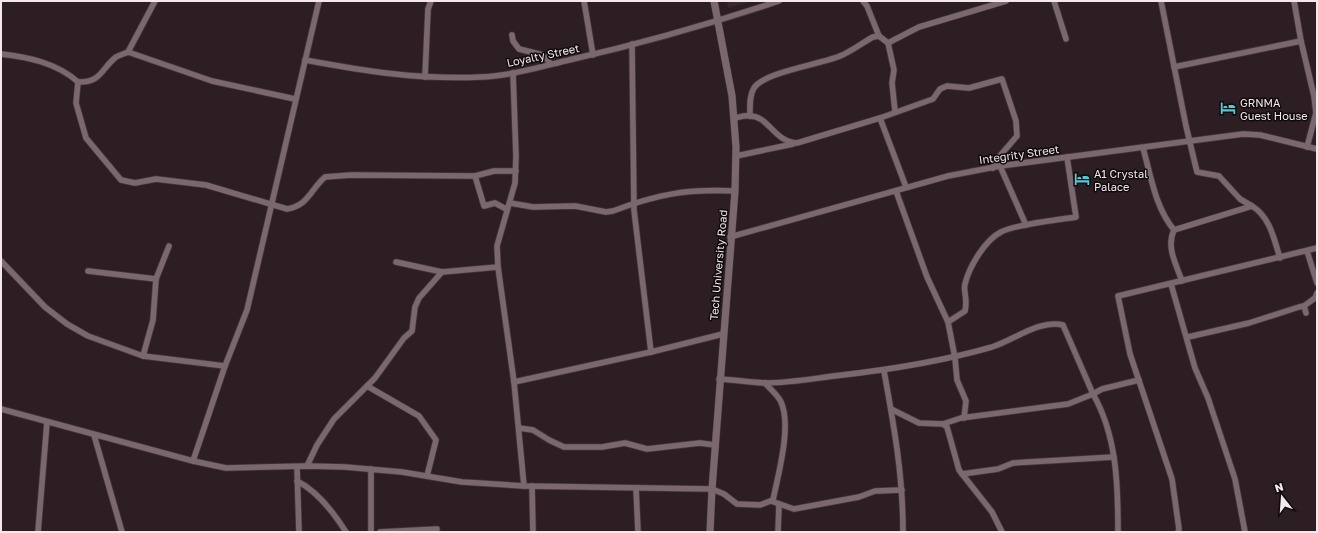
<svg xmlns="http://www.w3.org/2000/svg" width="1318" height="533" viewBox="0 0 1318 533" font-family="'Golos Text',sans-serif">
<style>
.built{fill:#3b272f}
.lines{fill:none;stroke-linecap:round;stroke-linejoin:round}
.minor-casing{stroke:#45393e;stroke-width:7}
.tertiary-casing{stroke:#45393e;stroke-width:8}
.minor{stroke:#7a686e;stroke-width:5.5}
.tertiary{stroke:#7a686e;stroke-width:7}
.labels{text-anchor:middle;dominant-baseline:central;stroke-width:3;stroke-linejoin:round;paint-order:stroke}
.street-label{font-size:11px;fill:#f3e8ec;stroke:#100a0c}
.poi-label{font-size:11px;fill:#f3e8ec;stroke:#100a0c;text-anchor:start}
</style>
<rect width="100%" height="100%" fill="#2c1e23"/>
<path class="built" d="M727,1h25l-24,7z"/>
<g class="lines">
<g class="minor-casing">
<g id="minor">
<path d="M584,1l9,54"/>
<path d="M863,1l4,5 12,30"/>
<path d="M1054,1l12,38"/>
<path d="M1161,1l25,125 11,46 22,4 21,23 12,7"/>
<path d="M1294,1l7,40 13,55 2,17 -9,34"/>
<path d="M512,35l1,6 6,8 24,6 8,9"/>
<path d="M888,43l31,-16 87,-26"/>
<path d="M632,44l2,166 17,142"/>
<path d="M128,52l84,29 83,18"/>
<path d="M1,54c27,3 56,9 77,28l-2,21 10,35 35,42 14,3 21,-4 50,6 81,24c22,-4 23,-19 38,-32l26,-2 124,1 19,-5h22"/>
<path d="M305,60c59,11 115,20 175,17 30,-1 60,-10 89,-17 71,-16 141,-36 210,-59"/>
<path d="M1174,67l127,-26"/>
<path d="M513,73l3,83 -1,27 -18,63 1,21 16,115 10,104"/>
<path d="M425,77l3,-68 3,-8"/>
<path d="M78,82c23,1 23,-13 38,-25 3,-2 8,-3 12,-5l27,-51"/>
<path d="M750,116c0,-9 -1,-20 4,-28 10,-16 68,-24 86,-32 12,-5 22,-13 33,-19l6,-1 9,7 6,27 -2,13 3,28"/>
<path d="M735,118c5,-1 10,-3 15,-2 19,0 24,26 47,27l83,-25 53,-19 7,-10 7,-3 22,2 33,-9 14,42 1,15 -19,22 -5,10"/>
<path d="M880,118l26,69"/>
<path d="M1143,148c8,28 12,59 31,82"/>
<path d="M736,156l57,-12"/>
<path d="M1000,166l26,59"/>
<path d="M475,176l9,30 11,-3 11,6"/>
<path d="M896,191l31,86 21,45 7,36 2,22 9,21 -2,17"/>
<path d="M510,203l23,4 42,-1 31,6 7,-1c45,-17 73,-22 122,-20"/>
<path d="M730,237l218,-61 52,-10 243,-32 17,1 57,14"/>
<path d="M1307,251l10,32"/>
<path d="M1,261l44,46 22,17 21,12 55,20 82,10"/>
<path d="M396,262l46,10 56,-5"/>
<path d="M88,271l68,8"/>
<path d="M1182,281c-6,-17 -16,-34 -8,-51l78,-24c18,11 22,33 28,52"/>
<path d="M1171,284l24,84 13,30 27,81 10,53"/>
<path d="M1304,306l11,-8 2,-5"/>
<path d="M948,322l17,-11c3,-12 -2,-20 0,-27 4,-17 20,-44 36,-52 15,-8 57,-12 75,-15l-9,-60"/>
<path d="M1188,337l61,-14 50,-16 5,-1 2,7"/>
<path d="M143,356l10,-36 3,-41 13,-33"/>
<path d="M884,371c10,55 19,104 19,161"/>
<path d="M719,379c15,1 31,3 46,4 23,0 46,-4 69,-7 54,-6 106,-14 158,-29 22,-7 48,-28 71,-22l30,69 -25,10 -107,14 -18,6"/>
<path d="M514,382l137,-30 72,-18"/>
<path d="M367,386l52,30 17,24 -9,36"/>
<path d="M1,409l192,52 33,7 81,-2 38,1 57,5 60,10 62,4 188,3 12,5 13,10 23,1 13,-5c5,-25 19,-74 8,-98 -3,-7 -12,-14 -16,-19"/>
<path d="M891,409l28,14 24,1 4,3 12,43 33,42 10,20"/>
<path d="M519,428l14,2 16,10 15,7h38l23,-4 22,6 53,-6 15,2"/>
<path d="M94,435l28,97"/>
<path d="M193,461l32,-95 22,-56 72,-309"/>
<path d="M307,466l10,-21 17,-26 41,-41 29,-40 8,-7 3,-24 4,-9 23,-26"/>
<path d="M297,467l2,65"/>
<path d="M962,474l36,-5 15,-6 101,-6"/>
<path d="M297,481c20,10 37,32 49,51"/>
<path d="M532,486l1,46"/>
<path d="M636,488l2,44"/>
<path d="M771,501l23,8 65,-12 16,-6 27,-1"/>
<path d="M38,532l9,-110"/>
<path d="M371,532v-63"/>
<path d="M380,532l57,-3"/>
<path d="M778,532l1,-28"/>
<path d="M1118,532c0,-47 -1,-96 -25,-138l9,-5 37,-9"/>
<path d="M1178,532l1,-3 -7,-50 -42,-125 -12,-58 199,-48"/>
</g>
</g>
<g class="tertiary-casing">
<path id="tertiary" d="M710,532l2,-43 23,-298 1,-44 -4,-51 -18,-95"/>
</g>
<use href="#minor" class="minor"/>
<use href="#tertiary" class="tertiary"/>
</g>
<defs>
<g id="hotel-bare" transform="scale(1.2)"><path d="M-6-4.5h1.5V1H6V5H4.5V3h-9V5H-6ZM-4 0a1.8 1.8 0 1 1 3.6 0ZM.5 0V-2.5h3Q6-2.5 6 0Z" fill="#52cbd8" stroke="#100a0c" stroke-width="2.5" paint-order="stroke"/></g>
</defs>
<g fill-rule="evenodd">
<use href="#hotel-bare" x="1228" y="108"/>
<use href="#hotel-bare" x="1082" y="179"/>
</g>
<g class="labels">
<g class="street-label">
<text transform="translate(543 55) rotate(-12)">Loyalty Street</text>
<text transform="translate(1019 154) rotate(-8)">Integrity Street</text>
<text transform="translate(718 265) rotate(-85)">Tech University Road</text>
</g>
<g class="poi-label">
<text x="1240" y="102">GRNMA<tspan x="1240" dy="13">Guest House</tspan></text>
<text x="1094" y="173">A1 Crystal<tspan x="1094" dy="13">Palace</tspan></text>
</g>
</g>
<rect width="1318" height="533" fill="none" stroke="#f3e8ec" stroke-width="4"/>
<g transform="translate(1282 497) rotate(343)" stroke="#100a0c" stroke-width="3" paint-order="stroke">
<path d="M0-3L7 15L0 10L-7 15Z" fill="#f3e8ec"/>
<text y="-6" font-size="11" font-weight="bold" text-anchor="middle" fill="#f3e8ec">N</text>
</g>
</svg>
